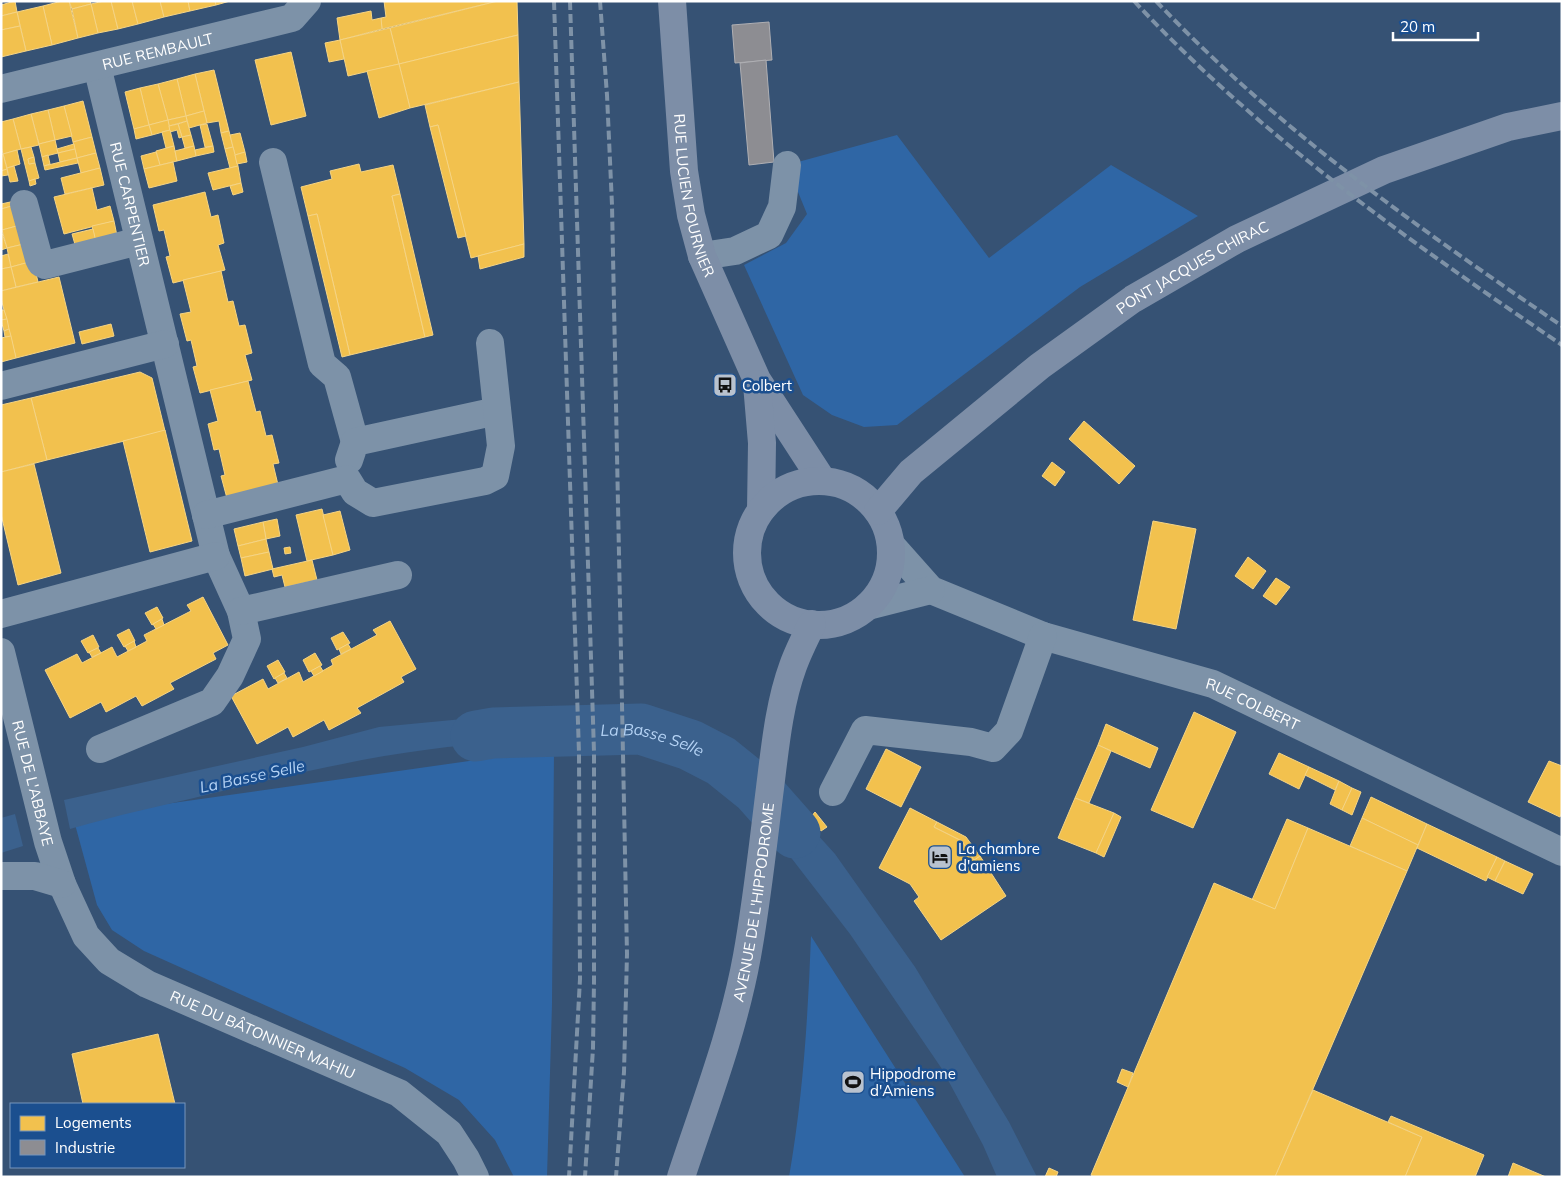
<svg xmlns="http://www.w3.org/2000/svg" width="1563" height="1178" viewBox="0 0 1563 1178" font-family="Mulish,sans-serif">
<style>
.green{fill:#2f66a5}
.water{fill:#3b618d}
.homes{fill:#f2c14e;stroke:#f6d483}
.industry{fill:#8d8d92;stroke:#afafb3}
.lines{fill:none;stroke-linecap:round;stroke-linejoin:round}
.river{stroke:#3b618d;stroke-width:51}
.minor{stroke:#7d92a8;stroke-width:28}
.major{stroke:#7d8ea7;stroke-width:28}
.rail{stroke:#7e92a7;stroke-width:4;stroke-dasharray:9 4;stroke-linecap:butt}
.labels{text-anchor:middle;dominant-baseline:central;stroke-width:5;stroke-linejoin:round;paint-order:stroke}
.street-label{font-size:15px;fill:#fff;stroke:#1b4f8f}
.poi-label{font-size:15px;fill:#fff;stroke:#1b4f8f;text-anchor:start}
.water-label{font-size:16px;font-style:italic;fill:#b5d3f5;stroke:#1b4f8f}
</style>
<rect width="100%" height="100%" fill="#365274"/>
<g class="green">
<path d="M897,135l92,123 122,-93 87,51 -118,71 -183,138 -33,2 -32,-12 -29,-20 -59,-130 42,-22 21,-29 -20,-49z"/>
<path d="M554,749l-2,255 -5,173h-33l-19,-37 -36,-40 -54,-32 -261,-117 -32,-21 -15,-25 -24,-88z"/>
<path d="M811,936l154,241h-176c14,-80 19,-161 22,-241z"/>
</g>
<g class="water">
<path d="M546,711v32c-108,-4 -227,25 -332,50 -48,12 -97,22 -144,36l-6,-29 239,-53 76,-20z"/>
<path d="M747,763l50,49 38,42 80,113 94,155 28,55h-40l-14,-32 -41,-76 -92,-135 -105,-136z"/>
<path d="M15,814l8,32 -22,7v-35z"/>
</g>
<g class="homes">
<path d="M15,1l2,11 -16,4v-11z"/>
<path d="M62,1h7l9,37 -26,7 -9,-39z"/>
<path d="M69,1h21l1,3 -19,5z"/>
<path d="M104,1h7l7,28 -20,4 -7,-29z"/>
<path d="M111,1h21l6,23 -20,5z"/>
<path d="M132,1h28l4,16 -26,7z"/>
<path d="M160,1h28l2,10 -26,6z"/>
<path d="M188,1h27l1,4 -26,6z"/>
<path d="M215,1h15l-14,4z"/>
<path d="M384,1h114l-116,28 -1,-11 5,-1z"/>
<path d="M498,1h19l1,34 -119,29 -9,-36z"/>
<path d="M91,4l7,29 -20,5 -6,-29z"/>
<path d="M43,6l9,39 -26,6 -9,-39z"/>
<path d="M371,11l1,9 9,-2 1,11 -42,11 -3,-22z"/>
<path d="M17,12l3,14 -19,4v-14z"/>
<path d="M20,26l6,25 -25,6v-27z"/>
<path d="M390,28l9,36 -51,12 -8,-36z"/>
<path d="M518,35l1,47 -109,26 -11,-44z"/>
<path d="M340,40l4,19 -15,3 -4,-19z"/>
<path d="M291,52l15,64 -35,9 -16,-65z"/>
<path d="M399,64l11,44 -31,10 -12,-47z"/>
<path d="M214,70l15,61 -8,2 -2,-12 -12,2 -12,-49z"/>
<path d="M195,74l9,37 -18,5 -9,-37z"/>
<path d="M177,79l9,37 -18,4 -10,-36z"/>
<path d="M519,82l5,162 -53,14 -33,-133 -8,2 -5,-22z"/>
<path d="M158,84l10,36 -19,5 -9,-37z"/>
<path d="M140,88l9,37 -15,4 -9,-37z"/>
<path d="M83,101l9,36 -19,5 -9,-36z"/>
<path d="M64,106l8,30 -17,4 -7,-30z"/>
<path d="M48,110l7,30 -16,4 -8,-30z"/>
<path d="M204,111l3,12 -18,5 -3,-12z"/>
<path d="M31,114l8,31 -18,4 -8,-30z"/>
<path d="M186,116l1,5 -18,5 -1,-6z"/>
<path d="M13,119l8,30 -18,5 -2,-8v-24z"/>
<path d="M168,120l2,10 -18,5 -3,-10z"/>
<path d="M187,121l4,14 -9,2 -4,-13z"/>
<path d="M178,124l4,13 -3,1 -2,-8 -7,2 -1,-6z"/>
<path d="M207,124l6,22 -8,1 -5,-22z"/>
<path d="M149,125l3,10 -16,4 -2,-10z"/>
<path d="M438,125l28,111 -8,2 -28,-111z"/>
<path d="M170,130l4,16 -8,2 -4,-16z"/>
<path d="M229,131l4,16 -8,2 -4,-16z"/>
<path d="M240,133l5,19 -10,3 -5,-20z"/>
<path d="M191,135l3,11 -9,2 -3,-11z"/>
<path d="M92,137l4,16 -19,5 -4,-16z"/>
<path d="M55,140l3,13 -16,4 -3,-13z"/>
<path d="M74,144l1,5 -17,4 -1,-4z"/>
<path d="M174,146l3,15 -17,4 -4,-14z"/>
<path d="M194,146l2,10 -19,5 -2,-10z"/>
<path d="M213,146l1,6 -18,4 -1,-6z"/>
<path d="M31,147l3,10 -6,2 1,5 6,-1 4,15 -10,3 -8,-32z"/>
<path d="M233,147l5,19 -8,2 -5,-19z"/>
<path d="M75,149l2,9 -17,4 -2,-9z"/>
<path d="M17,150l3,14 -13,4 -4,-14z"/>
<path d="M156,152l4,13 -16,4 -3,-13z"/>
<path d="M245,152l2,10 -10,2 -2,-9z"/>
<path d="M96,153l4,15 -19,5 -4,-15z"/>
<path d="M1,154h2l4,15 -6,2z"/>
<path d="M48,155l2,9 -6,2 -2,-9z"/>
<path d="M34,157l1,6 -6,1 -1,-5z"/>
<path d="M77,158l1,5 -33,7 -1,-4z"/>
<path d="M173,162l4,19 -28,7 -5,-19z"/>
<path d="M359,164l2,8 32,-7 7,29 -8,2 33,141 -75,18 -33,-141 -9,2 -7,-29 31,-8 -2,-8z"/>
<path d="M14,166l4,15 -8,1 -3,-14z"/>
<path d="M238,166l3,17 -28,7 -5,-17z"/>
<path d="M100,168l4,17 -39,9 -4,-16z"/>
<path d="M7,169l1,6 -7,1v-5z"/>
<path d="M35,179l1,5 -6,2 -1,-5z"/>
<path d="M241,183l2,9 -10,3 -3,-9z"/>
<path d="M92,188l5,22 13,-4 4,15 -50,13 -10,-37z"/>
<path d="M205,192l6,25 7,-2 6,28 -6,2 7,25 -52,13 -7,-26 4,-1 -6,-26 -5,1 -6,-26z"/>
<path d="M400,194l33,141 -8,2 -33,-141z"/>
<path d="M15,201l1,4 -15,4v-5z"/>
<path d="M19,204l5,20 -22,6 -1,-21z"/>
<path d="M317,214l33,141 -8,2 -34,-141z"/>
<path d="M114,221l4,20 -21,6 -5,-21z"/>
<path d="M24,224l4,19 -21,5 -5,-18z"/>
<path d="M93,229l3,13 -20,6 -4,-14z"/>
<path d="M1,230l6,18 -6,2z"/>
<path d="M28,243l5,18 -22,6 -4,-19z"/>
<path d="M524,244v13l-44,12 -2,-13z"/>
<path d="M8,254l3,13 -10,2v-13z"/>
<path d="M33,261l5,21 -22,5 -5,-20z"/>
<path d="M11,267l5,20 -15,4v-22z"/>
<path d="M221,271l7,31 5,-1 6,25 6,-1 7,28 -7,2 7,25 -52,13 -7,-26 4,-1 -6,-26 -4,1 -7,-27 11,-2 -8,-32z"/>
<path d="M59,277l16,66 -59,15 -15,-60v-7z"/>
<path d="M1,310h3l3,9 -6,1z"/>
<path d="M7,319l2,10 -5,2 -3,-11z"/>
<path d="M111,324l3,12 -32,8 -3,-12z"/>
<path d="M9,329l2,7 -6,1 -1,-6z"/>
<path d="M11,336l5,22 -15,4v-24z"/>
<path d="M140,372l12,6 13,53 -118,29 -16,-62z"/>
<path d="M248,381l8,31 4,-1 6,25 6,-1 7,28 -6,1 6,25 -51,13 -7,-26 4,-1 -6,-26 -5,1 -6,-26 10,-3 -8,-31z"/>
<path d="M31,398l16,62 -46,12v-67z"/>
<path d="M1084,421l51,45 -16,18 -50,-45z"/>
<path d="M165,430l27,111 -42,11 -27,-111z"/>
<path d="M1052,462l13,10 -10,14 -13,-10z"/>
<path d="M34,464l27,109 -43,12 -17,-71v-42z"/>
<path d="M322,509l11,46 -26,6 -11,-46z"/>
<path d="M340,511l10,39 -17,5 -10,-40z"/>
<path d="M277,519l3,17 -14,3 -3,-17z"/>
<path d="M1153,521l43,8 -20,100 -43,-9z"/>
<path d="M263,522l3,17 -28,7 -4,-17z"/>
<path d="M266,539l3,13 -28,6 -3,-12z"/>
<path d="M290,547l1,6 -6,1 -1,-6z"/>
<path d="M269,552l4,17 -28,7 -4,-18z"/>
<path d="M1248,557l18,14 -13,18 -18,-13z"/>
<path d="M312,560l5,20 -32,7 -3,-12 -8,2 -2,-8z"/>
<path d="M1276,578l14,9 -14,18 -13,-9z"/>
<path d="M203,597l25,48 -15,8 3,6 -46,24 4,6 -32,17 -6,-10 -30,16 -5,-10 -31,16 -25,-48 32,-16 5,9 30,-16 5,10 30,-16 -3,-6 47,-24 -4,-6z"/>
<path d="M157,607l6,11 -11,7 -7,-12z"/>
<path d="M162,619l2,6 -8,4 -3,-5z"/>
<path d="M390,621l26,48 -15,8 3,5 -47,26 4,5 -32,17 -5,-10 -31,17 -5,-10 -31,17 -26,-48 32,-17 5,10 31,-17 4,10 30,-17 -2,-5 46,-25 -4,-5z"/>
<path d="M129,629l6,12 -11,6 -7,-12z"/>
<path d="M343,632l7,11 -13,7 -6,-12z"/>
<path d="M93,635l6,12 -11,6 -7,-12z"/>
<path d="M134,641l2,6 -8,4 -3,-5z"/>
<path d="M348,644l3,5 -10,5 -2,-5z"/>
<path d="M98,648l3,5 -9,4 -3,-5z"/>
<path d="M315,653l7,12 -13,7 -6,-12z"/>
<path d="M278,660l7,12 -11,7 -7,-13z"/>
<path d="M320,666l3,5 -9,5 -3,-5z"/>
<path d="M284,673l3,5 -9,5 -3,-5z"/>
<path d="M1194,712l42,20 -43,96 -42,-18z"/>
<path d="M1106,724l52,24 -8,20 -52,-23z"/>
<path d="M1098,745l13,6 -22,52 -14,-5z"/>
<path d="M886,749l35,18 -20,40 -35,-18z"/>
<path d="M1279,753l30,14 -10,22 -30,-15z"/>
<path d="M1549,761l13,5v46l-2,5 -32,-15z"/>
<path d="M1309,767l30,14 -4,9 -30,-15z"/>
<path d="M1339,781l13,7 -10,22 -12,-6z"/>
<path d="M1352,788l9,4 -9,23 -10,-5z"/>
<path d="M1371,797l56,27 -9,21 -56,-27z"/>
<path d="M1075,798l39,15 -18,40 -38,-15z"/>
<path d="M910,808l27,14 -3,5 28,14 12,19 6,-4 26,40 -65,44 -27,-39 5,-4 -9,-13 -31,-16z"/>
<path d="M815,812l12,15 -6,4 -10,-14z"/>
<path d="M1114,813l7,4 -17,40 -8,-4z"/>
<path d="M1362,818l56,27 -11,26 -57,-25z"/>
<path d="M1287,819l21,9 -33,81 -23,-9z"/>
<path d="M937,822l29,15 14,19 -6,4 -12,-19 -28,-14z"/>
<path d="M1427,824l70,33 -11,24 -69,-33z"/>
<path d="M1308,828l99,43 -132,306h-181l-3,-2 123,-292 61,26z"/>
<path d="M1497,857l8,4 -10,20 -8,-4z"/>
<path d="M1505,861l28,13 -10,20 -28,-13z"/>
<path d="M158,1034l17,70h-92l-11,-50z"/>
<path d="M1122,1069l11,4 -5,14 -11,-5z"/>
<path d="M1313,1090l109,47 -17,40h-130z"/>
<path d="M1391,1116l93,39 -9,22h-70l17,-40 -34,-15z"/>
<path d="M1513,1163l33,14h-38z"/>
<path d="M1049,1168l9,4 -2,5h-11z"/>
</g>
<g class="industry">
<path d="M769,22l3,38 -37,3 -3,-38z"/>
<path d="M766,60l8,102 -25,3 -9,-102z"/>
</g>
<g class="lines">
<path class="river" id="s1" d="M476,736l17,-3 148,-4 49,16 31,16 36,29 38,43"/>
<g class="minor">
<path id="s2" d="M97,66l119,490 25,55 6,28 -17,37 -18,26 -112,47"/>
<path id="s3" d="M1,89l291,-71 15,-17"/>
<path d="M273,162l49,202 15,13 18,65"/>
<path d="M24,204l15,55 2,4 4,2 94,-24"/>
<path d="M702,256l33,-5 34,-16 13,-28 5,-42"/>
<path d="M1,386l164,-42"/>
<path d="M349,460l6,-18 142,-31"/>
<path d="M206,515l141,-36 8,13 18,11 112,-22 10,-5 6,-30 -11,-103"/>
<path id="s4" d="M891,545l40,45 112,46 170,48 349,168"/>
<path d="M868,606l63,-16"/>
<path d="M241,611l157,-36"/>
<path d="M1,614l215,-58"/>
<path id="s5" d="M1,652l47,190 14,42 24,52 23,25 38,23 252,109 50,40 17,26 9,18"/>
<path d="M833,792l32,-62 106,12 22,6 16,-17 34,-95"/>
<path d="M1,876h34l27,8"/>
</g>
<g class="major">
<path id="s6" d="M672,1l12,170 7,44 11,41 55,124 65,100"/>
<path d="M757,384l5,59 -1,67"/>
<circle cx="819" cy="553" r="72"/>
<path id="s7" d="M878,511l33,-39 129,-106 93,-67 104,-60 147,-69 124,-43 54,-11"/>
<path id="s8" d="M681,1177c24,-73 52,-144 66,-221 10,-55 16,-112 23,-168 5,-40 9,-84 23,-122 5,-14 12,-28 19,-42"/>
</g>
<g class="rail">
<path d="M554,1l25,752 1,226 -11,198"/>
<path d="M570,1l24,751v229l-1,67 -8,129"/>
<path d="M600,1l7,94 5,110 15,749 -3,118 -8,105"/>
<path d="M1134,1c126,135 276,241 428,344"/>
<path d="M1156,1c120,127 262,227 406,325"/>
</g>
</g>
<defs>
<g id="bus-square" transform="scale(1.25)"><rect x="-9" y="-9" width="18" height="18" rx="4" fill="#b9c2ce" stroke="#1b4f8f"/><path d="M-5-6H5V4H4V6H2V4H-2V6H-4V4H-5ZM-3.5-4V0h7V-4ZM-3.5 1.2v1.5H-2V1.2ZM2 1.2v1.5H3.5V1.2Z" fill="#111"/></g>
<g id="hotel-square" transform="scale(1.25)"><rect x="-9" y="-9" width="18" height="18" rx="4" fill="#b9c2ce" stroke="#1b4f8f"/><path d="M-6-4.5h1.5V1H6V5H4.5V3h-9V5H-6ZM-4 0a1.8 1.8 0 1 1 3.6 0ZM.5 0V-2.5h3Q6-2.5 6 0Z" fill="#111"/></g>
<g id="stadium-square" transform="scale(1.25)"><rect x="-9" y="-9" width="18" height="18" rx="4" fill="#b9c2ce" stroke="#1b4f8f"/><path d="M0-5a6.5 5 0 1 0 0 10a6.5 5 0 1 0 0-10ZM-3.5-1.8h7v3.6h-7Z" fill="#111"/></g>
</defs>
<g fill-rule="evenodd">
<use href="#bus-square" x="725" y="385"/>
<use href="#hotel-square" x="940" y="857"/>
<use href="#stadium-square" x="853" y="1082"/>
</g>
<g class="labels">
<g class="street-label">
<text stroke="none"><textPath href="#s3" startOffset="161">RUE REMBAULT</textPath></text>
<text stroke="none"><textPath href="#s6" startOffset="196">RUE LUCIEN FOURNIER</textPath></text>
<text stroke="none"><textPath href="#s2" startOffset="142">RUE CARPENTIER</textPath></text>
<text stroke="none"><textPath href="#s7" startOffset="400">PONT JACQUES CHIRAC</textPath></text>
<text stroke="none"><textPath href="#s4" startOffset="402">RUE COLBERT</textPath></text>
<text stroke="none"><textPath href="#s5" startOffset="135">RUE DE L'ABBAYE</textPath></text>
<text stroke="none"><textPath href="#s8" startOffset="285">AVENUE DE L'HIPPODROME</textPath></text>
<text stroke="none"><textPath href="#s5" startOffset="502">RUE DU BÂTONNIER MAHIU</textPath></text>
</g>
<g class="poi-label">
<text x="742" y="385">Colbert</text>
<text x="958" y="848">La chambre<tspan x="958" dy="17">d'amiens</tspan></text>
<text x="870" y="1073">Hippodrome<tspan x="870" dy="17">d'Amiens</tspan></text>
</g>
<g class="water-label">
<text stroke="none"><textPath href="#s1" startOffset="178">La Basse Selle</textPath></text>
<text transform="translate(252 776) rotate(-12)">La Basse Selle</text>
</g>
</g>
<rect width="1563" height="1178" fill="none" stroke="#ffffff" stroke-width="5"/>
<rect x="10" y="1103" width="175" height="65" fill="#1b4f8f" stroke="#7695bc"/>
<rect x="20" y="1116" width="25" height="15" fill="#f2c14e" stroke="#7695bc"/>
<text x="55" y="1128" font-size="15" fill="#ffffff">Logements</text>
<rect x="20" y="1140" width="25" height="15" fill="#8d8d92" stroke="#7695bc"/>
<text x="55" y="1153" font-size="15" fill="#ffffff">Industrie</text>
<path d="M1393 32v8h85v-8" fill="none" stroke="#ffffff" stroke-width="2.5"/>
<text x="1400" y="32" font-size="15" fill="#ffffff" stroke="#1b4f8f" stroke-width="4" paint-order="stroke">20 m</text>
</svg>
